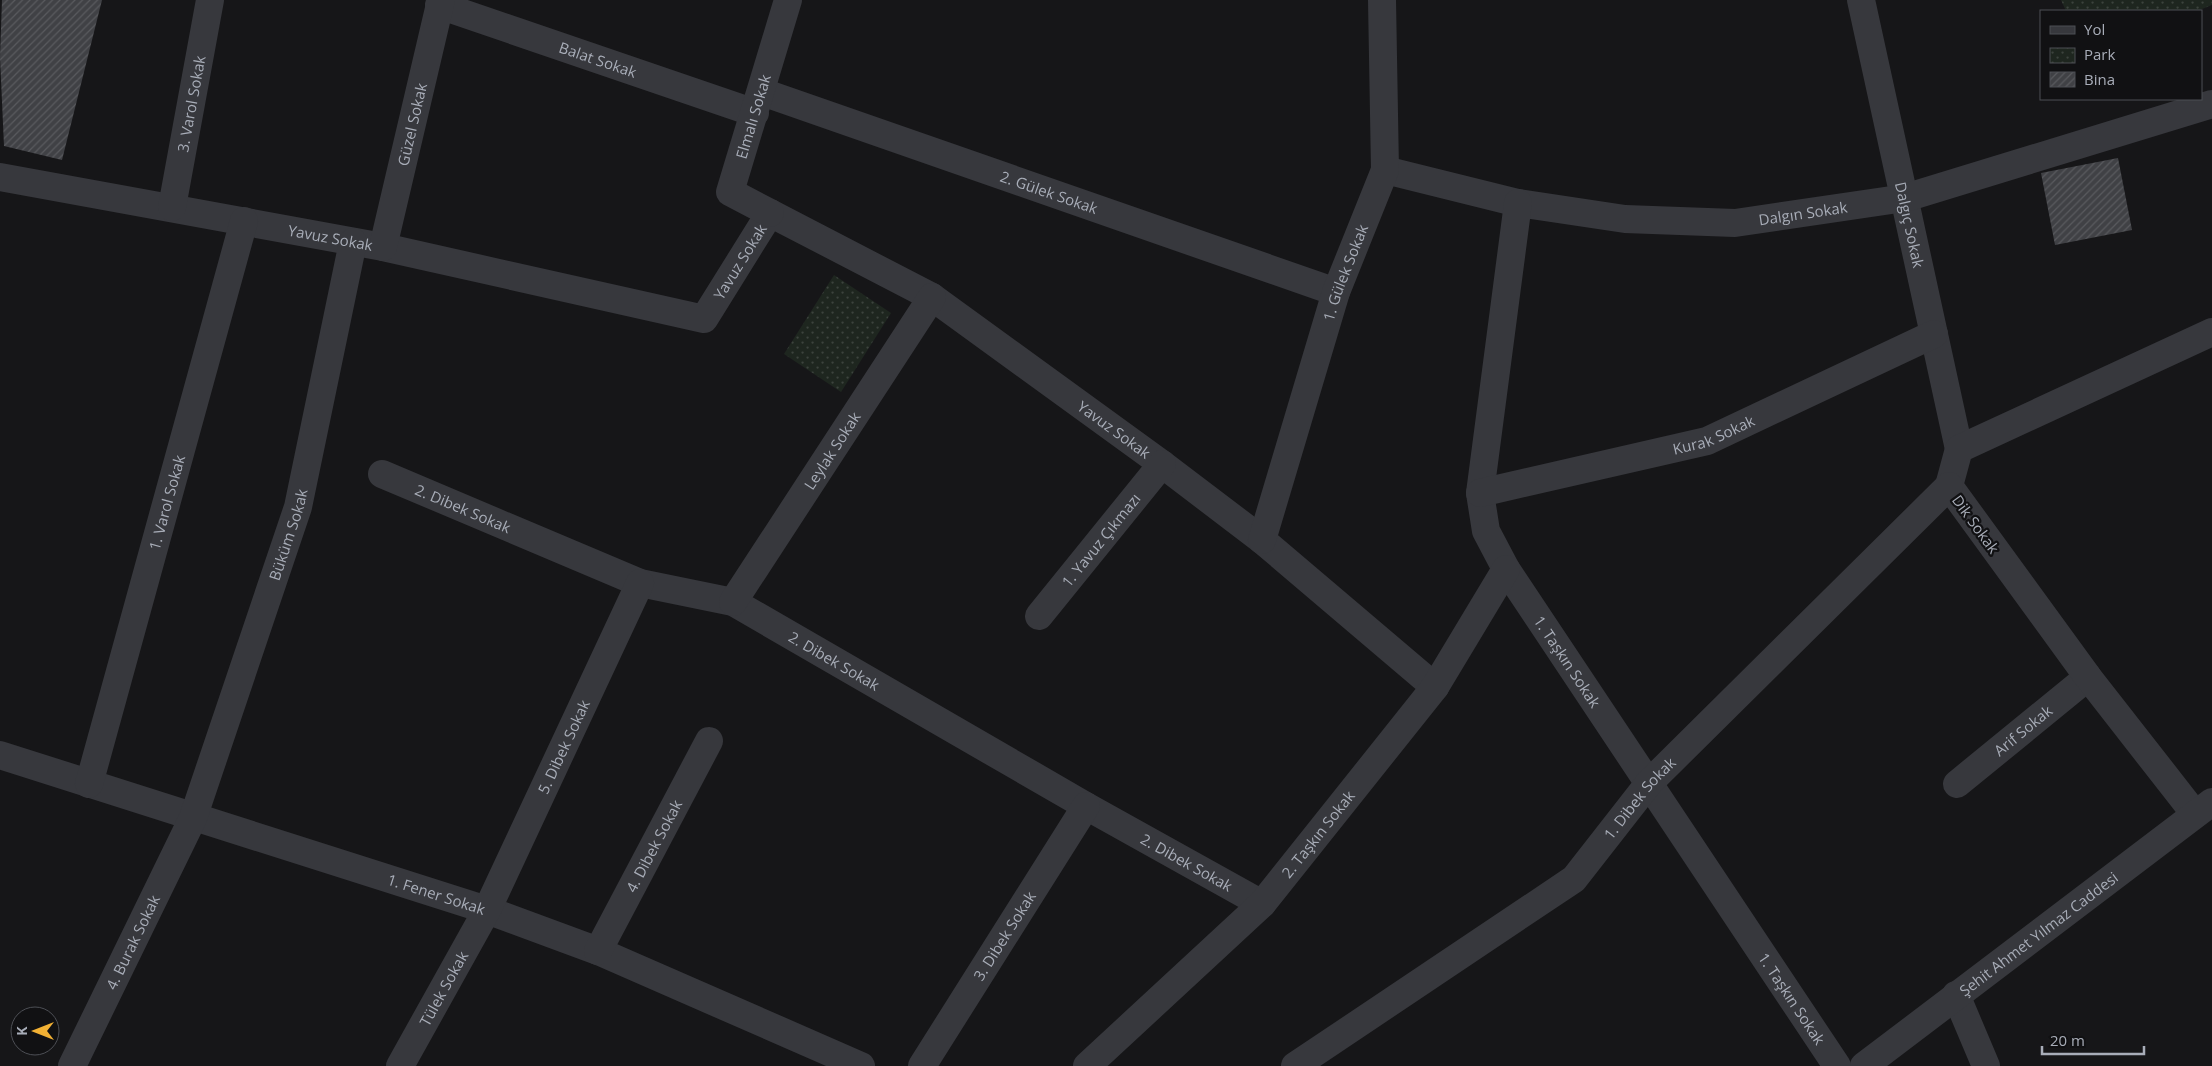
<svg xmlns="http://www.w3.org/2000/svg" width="2212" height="1066" viewBox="0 0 2212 1066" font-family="'Open Sans',sans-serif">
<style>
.park{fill:url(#park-dots)}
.building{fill:url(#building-hatch)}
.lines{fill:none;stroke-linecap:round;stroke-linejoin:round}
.minor{stroke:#37383d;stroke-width:28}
.labels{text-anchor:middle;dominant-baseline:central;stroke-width:4.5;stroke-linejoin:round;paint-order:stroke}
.street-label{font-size:15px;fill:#a8adb8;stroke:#111113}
</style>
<defs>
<pattern id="park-dots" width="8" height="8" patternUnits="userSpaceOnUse" patternTransform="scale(1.25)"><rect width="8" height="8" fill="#1e261f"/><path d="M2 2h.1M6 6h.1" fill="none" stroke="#3c433d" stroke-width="1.8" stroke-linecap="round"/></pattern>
<pattern id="building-hatch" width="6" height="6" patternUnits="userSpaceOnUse" patternTransform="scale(1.25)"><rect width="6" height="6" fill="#404145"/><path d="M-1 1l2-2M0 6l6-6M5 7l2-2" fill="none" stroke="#595a5e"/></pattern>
</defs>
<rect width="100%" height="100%" fill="#161618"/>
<g class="park">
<path d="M2061,0h151v5l-15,6h-131z"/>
<path d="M834,275l57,38 -50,79 -57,-38z"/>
</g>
<g class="building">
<path d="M2,0h100l-40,160 -58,-14 -4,-89z"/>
<path d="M2118,158l14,72 -77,15 -14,-72z"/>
</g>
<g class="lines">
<g class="minor">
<path id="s1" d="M1861,0l98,449"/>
<path id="s2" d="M439,5l316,108"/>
<path id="s3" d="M762,92l574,200"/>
<path id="s4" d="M1385,170l133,33 107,16 110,4 170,-25 307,-94"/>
<path id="s5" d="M0,177l383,70 321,72 66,-106 162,84 230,167 100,76 173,147"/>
<path id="s6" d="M1518,203l-38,290 6,38 20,38 331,497"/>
<path id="s7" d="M172,207l38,-207"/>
<path id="s8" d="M770,213l-40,-21 58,-192"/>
<path id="s9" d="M383,247l58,-247"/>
<path id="s10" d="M382,474l258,109 93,19 353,204 176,98"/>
<path id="s11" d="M1480,493l227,-52 227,-107"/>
<path id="s12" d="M1262,540l74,-248 49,-122 -3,-170"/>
<path id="s13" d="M733,602l199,-305"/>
<path id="s14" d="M1039,616l123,-152"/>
<path id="s15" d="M0,755l487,155 111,41 263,115"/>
<path id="s16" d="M89,784l155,-563"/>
<path id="s17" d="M1957,784l131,-107"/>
<path d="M2195,814l-107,-137 -139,-191 10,-37 253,-117"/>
<path id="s18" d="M598,951l111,-210"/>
<path d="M1956,995l30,71"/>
<path id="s19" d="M72,1066l121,-248 105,-311 55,-265"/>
<path id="s20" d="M400,1066l87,-156 153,-327"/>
<path id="s21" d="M922,1066l164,-260"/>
<path id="s22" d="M1087,1066l175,-162 173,-217 71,-118"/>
<path id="s23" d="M1295,1066l279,-187 75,-96 300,-297"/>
<path id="s24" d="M1864,1066l348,-264"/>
</g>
</g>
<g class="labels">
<g class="street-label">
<text stroke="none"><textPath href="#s2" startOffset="168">Balat Sokak</textPath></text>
<text stroke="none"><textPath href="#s7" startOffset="105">3. Varol Sokak</textPath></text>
<text stroke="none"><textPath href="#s8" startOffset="124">Elmalı Sokak</textPath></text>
<text stroke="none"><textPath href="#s9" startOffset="126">Güzel Sokak</textPath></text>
<text stroke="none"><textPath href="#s3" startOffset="304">2. Gülek Sokak</textPath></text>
<text stroke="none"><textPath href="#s4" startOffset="424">Dalgın Sokak</textPath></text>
<text stroke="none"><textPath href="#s1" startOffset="230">Dalgıç Sokak</textPath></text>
<text stroke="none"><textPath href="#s5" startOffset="336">Yavuz Sokak</textPath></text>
<text stroke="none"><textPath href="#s5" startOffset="786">Yavuz Sokak</textPath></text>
<text stroke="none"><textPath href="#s12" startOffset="280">1. Gülek Sokak</textPath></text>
<text stroke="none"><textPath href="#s5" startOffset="1251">Yavuz Sokak</textPath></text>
<text stroke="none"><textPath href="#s11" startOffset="241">Kurak Sokak</textPath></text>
<text stroke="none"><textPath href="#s13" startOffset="181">Leylak Sokak</textPath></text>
<text stroke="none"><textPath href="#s16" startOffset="292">1. Varol Sokak</textPath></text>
<text stroke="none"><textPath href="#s10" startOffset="88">2. Dibek Sokak</textPath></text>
<text transform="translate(1976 524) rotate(54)">Dik Sokak</text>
<text stroke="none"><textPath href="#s19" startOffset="575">Büküm Sokak</textPath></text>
<text stroke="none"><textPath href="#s14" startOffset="98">1. Yavuz Çıkmazı</textPath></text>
<text stroke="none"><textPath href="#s10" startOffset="492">2. Dibek Sokak</textPath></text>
<text stroke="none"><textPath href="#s6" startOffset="485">1. Taşkın Sokak</textPath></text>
<text stroke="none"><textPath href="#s17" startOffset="85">Arif Sokak</textPath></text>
<text stroke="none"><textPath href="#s20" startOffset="359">5. Dibek Sokak</textPath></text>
<text stroke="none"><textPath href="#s23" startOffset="440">1. Dibek Sokak</textPath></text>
<text stroke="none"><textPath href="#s22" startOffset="328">2. Taşkın Sokak</textPath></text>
<text stroke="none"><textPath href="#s18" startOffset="119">4. Dibek Sokak</textPath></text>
<text stroke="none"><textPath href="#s10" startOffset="898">2. Dibek Sokak</textPath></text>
<text stroke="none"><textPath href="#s15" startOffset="458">1. Fener Sokak</textPath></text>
<text stroke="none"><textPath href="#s24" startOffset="219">Şehit Ahmet Yılmaz Caddesi</textPath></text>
<text stroke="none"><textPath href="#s21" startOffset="154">3. Dibek Sokak</textPath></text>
<text stroke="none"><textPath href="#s19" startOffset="138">4. Burak Sokak</textPath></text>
<text stroke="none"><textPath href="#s20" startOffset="89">Tülek Sokak</textPath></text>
<text stroke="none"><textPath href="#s6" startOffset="890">1. Taşkın Sokak</textPath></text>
</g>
</g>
<rect x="2040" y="10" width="162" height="90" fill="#111113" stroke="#4d4f55"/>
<rect x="2050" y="26" width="25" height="8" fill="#37383d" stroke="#4d4f55"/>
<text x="2084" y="35" font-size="15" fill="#a8adb8">Yol</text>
<rect x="2050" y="48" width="25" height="15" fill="url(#park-dots)" stroke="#4d4f55"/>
<text x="2084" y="60" font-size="15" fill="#a8adb8">Park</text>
<rect x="2050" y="72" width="25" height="15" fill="url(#building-hatch)" stroke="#4d4f55"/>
<text x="2084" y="85" font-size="15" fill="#a8adb8">Bina</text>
<g transform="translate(35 1031) rotate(270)"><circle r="24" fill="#111113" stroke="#4d4f55"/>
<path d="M0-4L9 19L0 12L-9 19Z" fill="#f2b134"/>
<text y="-8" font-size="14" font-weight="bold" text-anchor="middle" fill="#a8adb8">K</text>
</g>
<path d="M2042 1046v8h102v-8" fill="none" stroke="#a8adb8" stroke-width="2.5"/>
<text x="2050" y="1046" font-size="15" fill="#a8adb8" stroke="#111113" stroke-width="4" paint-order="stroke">20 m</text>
</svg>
